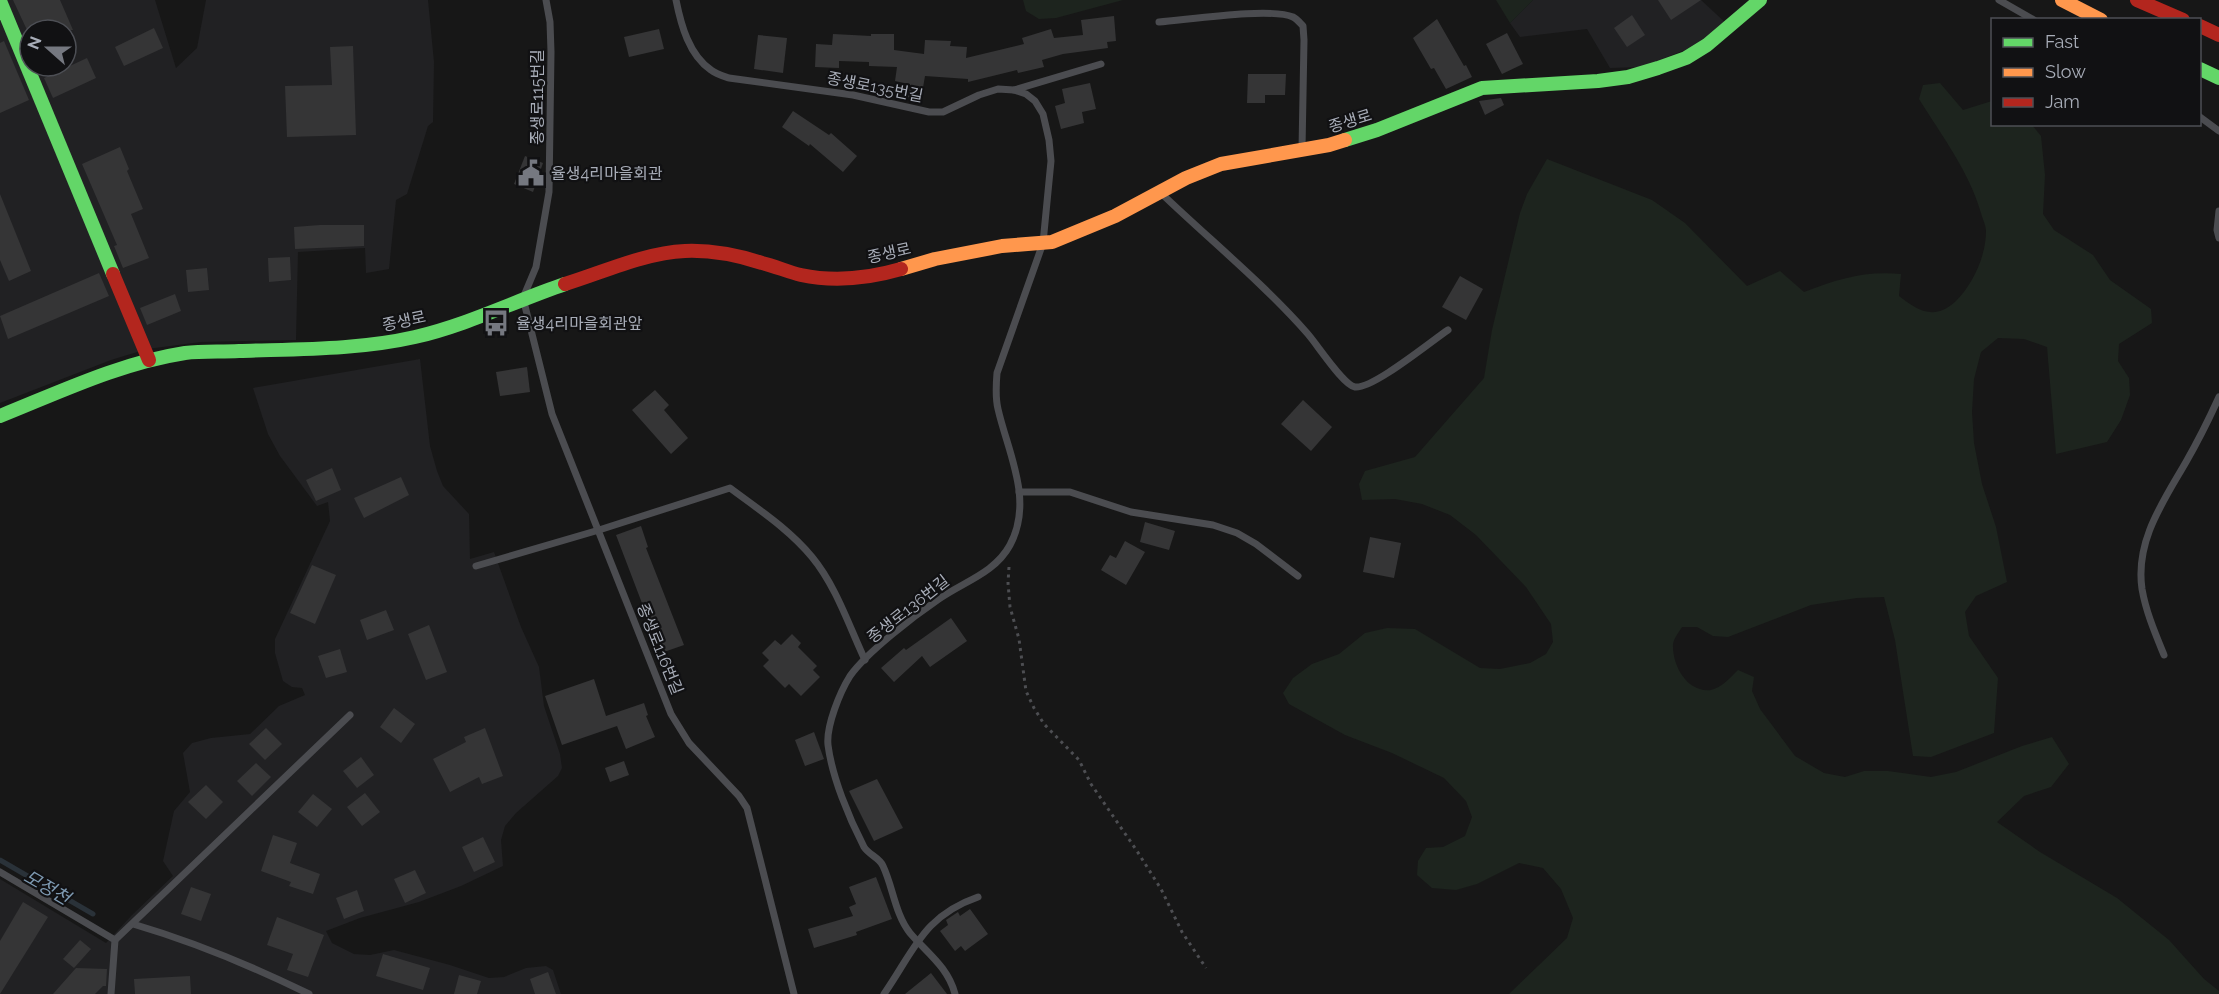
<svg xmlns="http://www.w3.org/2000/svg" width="2219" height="994" viewBox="0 0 2219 994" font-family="Raleway,'Noto Sans KR',sans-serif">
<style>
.built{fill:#212123;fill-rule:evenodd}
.green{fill:#1d241e}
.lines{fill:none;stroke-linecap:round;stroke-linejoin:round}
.stream{stroke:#2a3239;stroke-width:5}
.building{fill:#353536}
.path{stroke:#4d4e52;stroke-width:3;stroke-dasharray:3 4.5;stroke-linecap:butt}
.lane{stroke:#4b4c50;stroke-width:7}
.fast{stroke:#63d668;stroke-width:14}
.slow{stroke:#ff974d;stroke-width:14}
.jam{stroke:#b3261e;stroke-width:14}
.labels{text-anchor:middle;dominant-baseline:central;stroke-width:4.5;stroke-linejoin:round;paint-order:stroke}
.street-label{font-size:16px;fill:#a8adb8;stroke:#111113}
.poi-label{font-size:16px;fill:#a8adb8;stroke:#111113;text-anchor:start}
.water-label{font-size:18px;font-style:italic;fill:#7f9bb3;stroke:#111113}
</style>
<rect width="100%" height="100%" fill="#171717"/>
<g class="built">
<path d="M0,0h155l21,68 21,-20 9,-48h222l6,62 -1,60 -5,4 -21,68 -11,6 -7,69 -23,4 -1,-25 -67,4 -2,88 -95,2 -54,7 -36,11 -111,43zM30,30h36v36h-36z"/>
<path d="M1533,0h168l28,26 -18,14 -70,27 -31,1 -23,-39 -67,8 -10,-14z"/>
<path d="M420,359l10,87 7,25 6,15 26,28 1,45 24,-7 27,75 18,40 5,39 16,48 2,14 -4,8 -42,37 -11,13 -4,14 2,26 -42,20 -42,16 -59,16 -34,13 6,12 22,11 16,1 24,-5 56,15 39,13 15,-1 22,-9 20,-2 7,4 8,24h-561v-115l106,64 26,-28 41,-39 -10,-15 11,-50 16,-19 -7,-39 9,-10 19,-5 39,-4 29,-28 26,-11 -3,-7 -10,-1 -9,-6 -8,-28v-14l55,-118 -2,-19 -11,4 -37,-50 -12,-22 -15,-46z"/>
</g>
<g class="green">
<path d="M1023,0h100l-67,18 -17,1 -13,-8z"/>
<path d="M1496,0h37l-23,23z"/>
<path d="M1940,83l23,27 29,-9v23l40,1 9,11 4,39 -2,39 11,16 39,25 17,25 41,29 1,14 -33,21 -1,17 11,17 1,17 -9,25 -14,22 -51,12 -9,-107 -23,-8 -26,-1 -17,14 -7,27 -2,33 2,31 8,41 14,43 11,55 -31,14 -11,16 4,24 29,42 -4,55 -63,24 -18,-1 -18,-116 -11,-43 -27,1 -46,7 -83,32 -15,-1 -16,-9h-15c-3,5 -8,11 -9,17 -1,21 14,49 38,46 10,-2 20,-13 27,-20l16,7 -2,14 8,18 35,47 29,17 21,4 19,-6h24l43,6 25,-5 66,-26 30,-9 17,27 -18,23 -27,9 -27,26 43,30 77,46 52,42 35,39 15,12v3h-710l58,-56 6,-20 -12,-29 -18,-21 -24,-5 -42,21 -21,6 -24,-2 -15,-13 1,-14 8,-13 17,-1 22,-11 7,-19 -6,-16 -22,-23 -52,-25 -47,-18 -56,-31 -6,-11 10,-15 19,-14 27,-10 26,-21 22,-5 28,1 65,39 20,1 30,-6 16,-9 7,-12 -2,-18 -25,-37 -50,-52 -26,-20 -28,-11 -27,-5 -33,1 -3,-16 6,-13 50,-14 69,-79 8,-48 28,-117 7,-19 20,-35 105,41 33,23 62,63 33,-15 24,21c35,-13 59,-21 97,-18l-2,22c19,15 36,25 57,5 17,-17 30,-45 30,-70 0,-6 -4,-13 -5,-18 -12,-42 -39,-77 -62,-114l4,-14z"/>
</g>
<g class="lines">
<path class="stream" d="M0,860l93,54"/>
</g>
<g class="building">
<path d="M13,0h47l13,30h-43v14l-5,-12 5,-2h-3z"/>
<path d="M1658,0h43l-30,20z"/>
<path d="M1632,15l13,20 -18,12 -13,-19z"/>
<path d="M1114,16l2,25 -9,1 1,6 -45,6 -21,6 2,7 -26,6 -1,-3 -49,12v-3l-43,-3 -4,23 -14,-2 2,-13 -14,-3 2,-14 -28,-1v-4l-30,-1v7l-24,-1 1,-23 16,1 1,-11 38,2v-2h23v16l30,4 1,-14 26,1 -1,5 17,1 -1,11 58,-14 -2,-6 29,-9 3,9 29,-3 -2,-15z"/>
<path d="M1437,19l27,47 2,-1 6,12 -26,12 -12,-21 -3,1 -18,-31z"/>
<path d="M154,28l9,20 -39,18 -9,-19z"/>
<path d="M659,29l5,20 -35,8 -5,-20z"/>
<path d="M1507,33l16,31 -21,10 -16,-30z"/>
<path d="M758,35l29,3 -4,35 -29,-4z"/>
<path d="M4,41l25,59 -29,13v-70z"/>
<path d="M353,46l3,89 -69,2 -2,-51 47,-1 -2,-38z"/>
<path d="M87,58l9,20 -43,20 -9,-20z"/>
<path d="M1248,74h38l-1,21h-20v8h-18z"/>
<path d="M1090,83l6,26 -14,3 2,11 -23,6 -6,-23 10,-3 -3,-14z"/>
<path d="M1501,98l3,7 -19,10 -6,-14z"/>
<path d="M793,111l36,24 2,-2 26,23 -14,16 -33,-28 -1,2 -27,-19z"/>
<path d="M120,147l9,22 -2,2 16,38 -12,5 18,44 -26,10 -9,-22 3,-1 -35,-81z"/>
<path d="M525,156l18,7 -10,29 -19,-8z"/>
<path d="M0,194l31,77 -22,10 -9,-21z"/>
<path d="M320,225h44v21l-69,3 -1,-22z"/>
<path d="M290,257l1,23 -22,2 -1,-24z"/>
<path d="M207,268l2,22 -21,2 -2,-22z"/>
<path d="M99,273l10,23 -101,43 -8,-23z"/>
<path d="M1460,276l23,13 -17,31 -24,-13z"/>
<path d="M175,294l6,17 -34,14 -7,-17z"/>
<path d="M527,367l3,25 -30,4 -4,-24z"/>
<path d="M655,390l14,15 -5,5 24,28 -17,16 -39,-44z"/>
<path d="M1303,400l29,27 -21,24 -30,-27z"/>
<path d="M332,468l9,22 -25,11 -10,-21z"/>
<path d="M401,477l8,18 -45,23 -10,-20z"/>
<path d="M1145,522l30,9 -6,19 -29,-8z"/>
<path d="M641,526l7,21 -2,1 38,97 -23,8 -45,-118z"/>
<path d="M1370,537l31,6 -7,35 -31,-6z"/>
<path d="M1125,541l20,11 -19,33 -25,-15 9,-15 6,3z"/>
<path d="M312,565l24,10 -21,49 -25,-11z"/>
<path d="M386,610l8,20 -27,10 -7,-20z"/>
<path d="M951,618l16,23 -37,26 -8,-11 -28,26 -13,-14 23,-20 2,2z"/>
<path d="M429,625l18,47 -21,8 -18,-46z"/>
<path d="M792,634l9,9 -3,4 19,19 -4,4 7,7 -19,19 -12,-12 -4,4 -22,-22 6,-6 -7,-7 13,-13 6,5z"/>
<path d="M340,649l7,23 -21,6 -8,-22z"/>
<path d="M594,679l12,37 38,-13 4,12 -2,1 9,21 -29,12 -9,-23 -55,19 -17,-49z"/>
<path d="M394,708l21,16 -14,19 -21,-16z"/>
<path d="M266,728l16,16 -17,16 -16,-16z"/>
<path d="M485,728l18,48 -21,8 -3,-7 -29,15 -17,-33 33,-17 -2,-5z"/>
<path d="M814,732l10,27 -19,7 -10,-26z"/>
<path d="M361,757l13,18 -17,13 -14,-17z"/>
<path d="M624,761l5,14 -19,7 -5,-14z"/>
<path d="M256,763l15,14 -19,19 -15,-15z"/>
<path d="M877,779l26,49 -29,13 -25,-50z"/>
<path d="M206,785l17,17 -17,17 -18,-17z"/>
<path d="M365,793l15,19 -18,14 -15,-19z"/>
<path d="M313,794l19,15 -15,18 -19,-15z"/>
<path d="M273,835l24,8 -7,20 30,11 -7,20 -24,-8 2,-4 -30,-11z"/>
<path d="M483,837l12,25 -21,10 -12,-25z"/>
<path d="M415,870l11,23 -21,10 -11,-24z"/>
<path d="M876,877l16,42 -36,13 1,3 -43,13 -6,-19 45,-13 -4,-9 7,-3 -7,-17z"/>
<path d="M191,887l20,7 -10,27 -20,-7z"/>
<path d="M357,890l7,21 -20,8 -8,-21z"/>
<path d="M23,902l25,15 -48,77v-53z"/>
<path d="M970,909l18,25 -23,17 -4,-5 -6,5 -15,-20 8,-6 -2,-5 12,-8 2,4z"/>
<path d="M277,917l47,18 -16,42 -21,-7 6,-16 -26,-9z"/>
<path d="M80,940l11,9 -17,19 -11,-9z"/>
<path d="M383,954l47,14 -7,22 -47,-14z"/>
<path d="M76,968l31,1 -1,17h-3l-8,8h-42z"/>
<path d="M548,972l8,22h-21l-5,-15z"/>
<path d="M931,973l16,21h-42z"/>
<path d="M459,975l22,6 -4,13h-23z"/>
<path d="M190,976l1,18h-56l-1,-15z"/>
</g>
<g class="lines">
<path class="path" d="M1009,567l-1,16 2,24 9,32 7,52 8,17 10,16 35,36 12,24 46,67 24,38 21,43 24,36"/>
<g class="lane">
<path d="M546,0l4,22 1,30 -2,140 -13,75 -13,31 29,116 119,300 18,29 50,53 8,12 47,186"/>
<path d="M676,0c5,25 13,55 35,70 5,4 12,6 18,8l124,17 76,17h14l36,-17 19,-6 16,1 12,4 9,7 8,13 6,26 2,21 -8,82 -46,130c-1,12 -2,24 1,36 10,44 36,91 12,136 -15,28 -47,37 -71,54 -25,17 -72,53 -89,77 -10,16 -24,50 -22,69 4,32 21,73 36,102 5,8 16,11 19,19 10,21 12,48 27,67 17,20 38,34 45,61"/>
<path d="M1999,0l35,20"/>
<path d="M1159,22c28,-2 111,-15 134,-5 4,2 7,6 10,9l1,14 -2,109"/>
<path d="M1014,90l87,-26"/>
<path d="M2200,117l19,14"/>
<path d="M1162,194c48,46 101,89 145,139 10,11 36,52 48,54 18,2 75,-45 93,-57"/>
<path d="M2219,211l-2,19 2,8"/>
<path d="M1019,492h51l61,20 82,13 24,8 19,11 42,32"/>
<path d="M476,566l123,-36 131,-42c28,21 59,41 82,69 24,29 37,69 53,103"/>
<path d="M2164,655c-9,-22 -18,-43 -22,-66 -7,-48 21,-87 44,-127 12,-21 23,-43 33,-65"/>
<path d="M0,872l115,68 -4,54"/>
<path d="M133,924c61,18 119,42 176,70"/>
<path d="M115,940l235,-225"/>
<path d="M884,994c30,-43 39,-78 94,-97"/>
</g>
<g class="fast">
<path d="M0,1l113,273"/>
<path d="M2200,69l19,9"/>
<path d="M1345,140l32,-10 105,-42 116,-7 30,-4 30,-9 28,-10 21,-13 53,-45"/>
<path d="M0,416c60,-24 120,-53 185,-63 17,-2 36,-1 54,-2 59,-2 119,-1 176,-14 52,-12 100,-36 150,-53"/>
</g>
<g class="slow">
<path d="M2062,0l39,20"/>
<path d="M901,269l34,-10 67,-13 50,-4 63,-26 71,-38 35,-14 108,-19 16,-5"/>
</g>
<g class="jam">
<path d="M2137,0l46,20"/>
<path d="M2200,26l19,9"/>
<path d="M113,274l36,86"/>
<path d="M565,284c39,-12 79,-31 120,-33 25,-1 52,4 77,12 13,3 26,9 39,12 33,7 69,3 100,-6"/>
</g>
</g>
<defs>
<g id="civic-bare" transform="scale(2.07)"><path d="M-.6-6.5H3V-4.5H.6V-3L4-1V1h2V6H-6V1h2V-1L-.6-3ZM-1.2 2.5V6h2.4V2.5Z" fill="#757880" stroke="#111113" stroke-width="2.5" paint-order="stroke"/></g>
<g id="bus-bare" transform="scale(2.07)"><path d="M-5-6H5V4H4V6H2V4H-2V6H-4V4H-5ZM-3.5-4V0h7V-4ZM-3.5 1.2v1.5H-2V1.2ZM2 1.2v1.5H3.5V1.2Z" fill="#757880" stroke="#111113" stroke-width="2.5" paint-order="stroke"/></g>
</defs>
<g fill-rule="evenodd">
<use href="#civic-bare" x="531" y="173"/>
<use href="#bus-bare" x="496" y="323"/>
</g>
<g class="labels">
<g class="street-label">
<text transform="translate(875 87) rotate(11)">종생로135번길</text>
<text transform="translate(537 97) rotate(-90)">종생로115번길</text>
<text transform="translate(1350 121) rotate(-17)">종생로</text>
<text transform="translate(889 253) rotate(-13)">종생로</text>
<text transform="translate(404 321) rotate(-12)">종생로</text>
<text transform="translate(908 609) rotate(-38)">종생로136번길</text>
<text transform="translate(660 649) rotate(68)">종생로116번길</text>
</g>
<g class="poi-label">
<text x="551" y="173">율생4리마을회관</text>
<text x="516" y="323">율생4리마을회관앞</text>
</g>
<g class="water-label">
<text transform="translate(47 887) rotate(30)">모정천</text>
</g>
</g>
<rect x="1991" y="18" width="210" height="108" fill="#111113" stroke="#4d4f55" stroke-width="1.5"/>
<rect x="2003" y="38" width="30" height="9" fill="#63d668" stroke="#4d4f55" stroke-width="1.5"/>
<text x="2045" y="48" font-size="18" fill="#a8adb8">Fast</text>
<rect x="2003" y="68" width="30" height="9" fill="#ff974d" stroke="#4d4f55" stroke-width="1.5"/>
<text x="2045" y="78" font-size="18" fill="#a8adb8">Slow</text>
<rect x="2003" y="98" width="30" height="9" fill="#b3261e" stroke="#4d4f55" stroke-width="1.5"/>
<text x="2045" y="108" font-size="18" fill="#a8adb8">Jam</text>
<g transform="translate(48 48) rotate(291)"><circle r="28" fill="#111113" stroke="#4d4f55" stroke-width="1.5"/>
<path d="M0-4.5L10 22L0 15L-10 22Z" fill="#757880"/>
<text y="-9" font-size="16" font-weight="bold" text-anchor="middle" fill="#a8adb8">N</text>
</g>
</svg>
